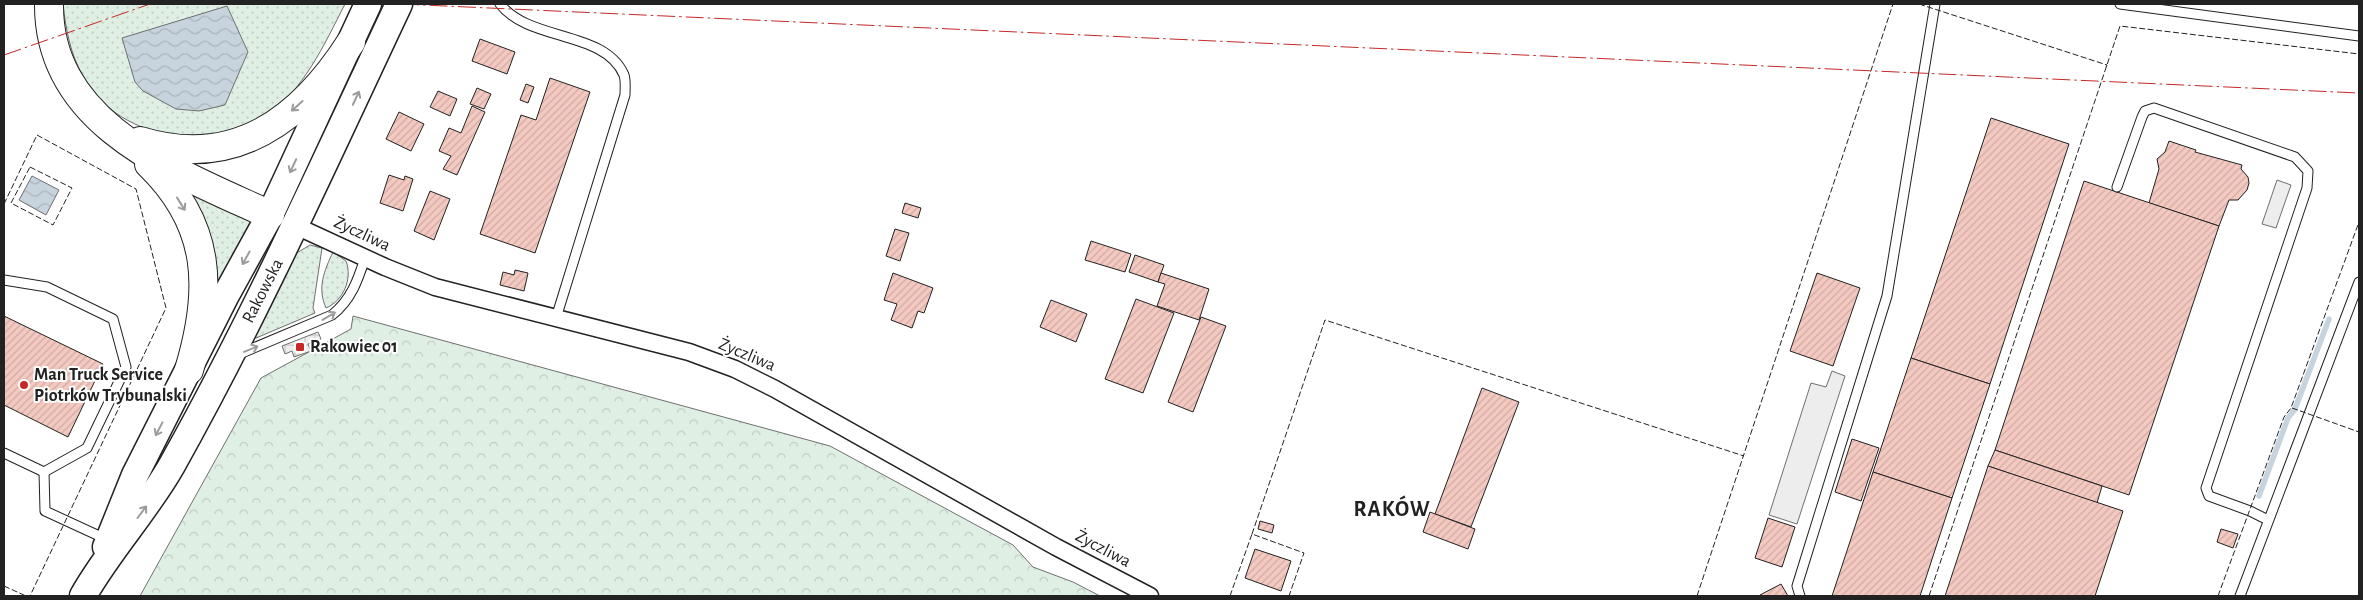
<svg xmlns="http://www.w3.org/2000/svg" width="2363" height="600" viewBox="0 0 2363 600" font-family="'Alegreya Sans',sans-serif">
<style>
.grass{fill:url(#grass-dots);stroke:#6f6f6f}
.forest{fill:url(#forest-crowns);stroke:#6f6f6f}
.parking{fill:#ededed;stroke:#6f6f6f}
.plaza{fill:url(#plaza-grid);stroke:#6f6f6f}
.water{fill:url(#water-waves);stroke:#6f6f6f}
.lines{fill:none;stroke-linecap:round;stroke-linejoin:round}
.stream{stroke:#c7d3dd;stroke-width:5.5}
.building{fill:url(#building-hatch);stroke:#222}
.service-casing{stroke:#222;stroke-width:11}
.minor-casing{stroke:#222;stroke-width:19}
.primary-casing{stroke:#222;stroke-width:29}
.motorway-casing{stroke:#222;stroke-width:30}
.service{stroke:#fff;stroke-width:9}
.minor{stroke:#fff;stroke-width:16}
.primary{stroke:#fff;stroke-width:26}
.motorway{stroke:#fff;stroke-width:28}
.fence{stroke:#222;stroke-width:1;stroke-dasharray:6 2.5;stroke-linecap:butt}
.power{stroke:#c62828;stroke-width:1;stroke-dasharray:18 4 2.5 4;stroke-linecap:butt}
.oneway{stroke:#9c9c9c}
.poi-dot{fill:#c62828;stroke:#fff;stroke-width:2}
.labels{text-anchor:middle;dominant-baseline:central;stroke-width:4;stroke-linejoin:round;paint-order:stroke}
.street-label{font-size:18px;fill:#222;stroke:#fff}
.poi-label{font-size:18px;font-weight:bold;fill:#222;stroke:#fff;text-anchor:start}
.district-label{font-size:22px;font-weight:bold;letter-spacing:1px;fill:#222;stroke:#fff}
</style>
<defs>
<pattern id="grass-dots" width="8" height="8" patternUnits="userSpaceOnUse" patternTransform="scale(1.25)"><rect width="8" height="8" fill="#e0efe3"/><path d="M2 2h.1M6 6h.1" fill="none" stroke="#c0cdc2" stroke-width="1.8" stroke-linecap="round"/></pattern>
<pattern id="forest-crowns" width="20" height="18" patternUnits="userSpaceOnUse" patternTransform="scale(1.25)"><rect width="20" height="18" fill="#e0efe3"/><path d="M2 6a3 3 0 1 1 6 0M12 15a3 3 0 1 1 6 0" fill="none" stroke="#c0cdc2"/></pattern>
<pattern id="plaza-grid" width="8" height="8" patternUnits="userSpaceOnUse" patternTransform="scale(1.25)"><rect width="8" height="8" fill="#ededed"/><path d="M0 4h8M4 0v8" fill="none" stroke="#cbcbcb"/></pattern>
<pattern id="water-waves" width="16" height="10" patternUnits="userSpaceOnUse" patternTransform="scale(1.25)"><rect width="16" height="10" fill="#c7d3dd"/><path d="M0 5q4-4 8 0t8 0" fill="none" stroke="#abb5bd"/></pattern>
<pattern id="building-hatch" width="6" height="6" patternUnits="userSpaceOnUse" patternTransform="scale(1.25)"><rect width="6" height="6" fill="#f3c9c0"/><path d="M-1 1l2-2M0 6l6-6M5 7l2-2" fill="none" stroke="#d0aca5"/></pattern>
</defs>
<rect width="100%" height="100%" fill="#fff"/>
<g class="grass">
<path d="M63,4h282c-21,41 -41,86 -80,113 -19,13 -49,23 -72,23 -6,0 -13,-2 -18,-3 -38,-8 -73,-25 -92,-61 -13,-23 -17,-46 -20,-72z"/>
<path d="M185,184l70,33 -36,71 -4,-4z"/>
<path d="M310,245l12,3 -9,60 2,5 -59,25 -2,-3 41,-81z"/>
<path d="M333,252l13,9c7,18 -3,40 -20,47 -9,-20 -2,-37 7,-56z"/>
</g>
<path class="forest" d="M353,316l477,130 183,99 20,22 40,15 27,14h-960l121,-218 90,-49z"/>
<g class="parking">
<path d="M2277,180l14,5 -15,43 -14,-4z"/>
<path d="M1832,371l13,5 -48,148 -28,-9 42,-132 15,4z"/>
</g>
<path class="plaza" d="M318,332l3,7 -13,5 3,7 -17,6 -2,-6 -7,3 -3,-8z"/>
<g class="water">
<path d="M227,6l21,46 -23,53 -26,6 -23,-2 -33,-18 -8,-9 -13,-44z"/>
<path d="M32,176l27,14 -13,25 -27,-15z"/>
</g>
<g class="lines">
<path class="stream" d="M2259,496l29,-78 7,-9 34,-90"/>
</g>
<g class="building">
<path d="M480,39l35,13 -8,22 -35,-13z"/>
<path d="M550,78l40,14 -55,161 -55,-19 41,-119 15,5z"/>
<path d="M526,84l8,3 -6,16 -8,-3z"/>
<path d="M477,88l14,6 -7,15 -14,-5z"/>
<path d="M438,91l19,8 -7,17 -20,-9z"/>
<path d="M472,106l13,6 -28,63 -14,-6 8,-13 -12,-5 10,-23 12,5z"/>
<path d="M399,112l25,12 -13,27 -25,-12z"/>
<path d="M1991,118l78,26 -79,240 -79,-26z"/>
<path d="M2169,141l27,9 -1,2 47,13 -1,4 7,8 1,6 -2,7 -9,10h-9l-10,26 -70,-23 10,-34 -2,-10 8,-7z"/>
<path d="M389,175l15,5 1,-4 8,3 -10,32 -23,-8z"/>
<path d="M2084,181l135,45 -90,269 -134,-45z"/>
<path d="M430,191l20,8 -16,41 -20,-9z"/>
<path d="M905,203l16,5 -3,10 -16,-5z"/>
<path d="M895,229l14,4 -9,28 -14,-5z"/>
<path d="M1091,241l40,13 -6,18 -40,-12z"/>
<path d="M1135,255l29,10 -6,17 -29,-10z"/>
<path d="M515,270l13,3 -4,18 -24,-6 3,-13 11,3z"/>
<path d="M893,273l40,15 -9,25 -6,-2 -6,17 -21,-8 6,-16 -13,-4z"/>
<path d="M1161,273l48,16 -10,31 -42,-14 8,-22 -7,-2z"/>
<path d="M1817,273l43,15 -27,78 -43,-15z"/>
<path d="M1136,299l38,14 -31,80 -38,-14z"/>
<path d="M1051,300l36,14 -11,28 -36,-15z"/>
<path d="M4,316l99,48 -35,73 -64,-32z"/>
<path d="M1201,317l25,9 -33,86 -25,-10z"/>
<path d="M1911,358l79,26 -38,114 -79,-26z"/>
<path d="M1482,388l37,14 -48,125 -36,-13z"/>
<path d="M1852,439l27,9 -18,53 -26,-9z"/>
<path d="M1995,450l107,36 -5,17 -109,-37z"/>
<path d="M1988,466l135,45 -28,85h-150z"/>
<path d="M1873,472l79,26 -32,98h-88z"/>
<path d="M1430,512l45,17 -7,20 -45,-17z"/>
<path d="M1768,518l27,9 -13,40 -27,-9z"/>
<path d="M1260,521l14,4 -2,8 -14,-4z"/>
<path d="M2221,529l17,5 -5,14 -16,-6z"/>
<path d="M1255,549l36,12 -10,30 -36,-13z"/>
<path d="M1781,584l7,12h-27l-1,-1z"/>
</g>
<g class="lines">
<g class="service-casing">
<g id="service">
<path d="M500,4c29,38 105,26 124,71 2,6 1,14 1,20l-69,223"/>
<path d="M2120,4l239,32"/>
<path d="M2117,187l25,-70 3,-6 9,-3 141,49 13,14 -1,17 -101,300 3,8 41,15 18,9"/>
<path d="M4,280l43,7 66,32 13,48 -39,81 -43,24"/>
<path d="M237,355l95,-40c19,-15 26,-35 33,-57"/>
<path d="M4,453l40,19"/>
<path d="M44,472l1,39 63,29"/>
<path d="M1800,596l-3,-10 90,-290 48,-292"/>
<path d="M2240,596l119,-314"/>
</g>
</g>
<g class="minor-casing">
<path id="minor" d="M296,226l89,41 50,20 254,65 46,17 40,20 281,158 94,49"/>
</g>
<g class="primary-casing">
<g id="primary">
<path d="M106,547l29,-72 91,-180 44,-80 98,-211"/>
<path d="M83,596c26,-46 63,-85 89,-131 84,-150 154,-306 227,-461"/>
</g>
</g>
<g class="motorway-casing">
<g id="motorway">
<path d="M49,4c-1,122 128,168 221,211"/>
<path d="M140,141c95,29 161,-21 211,-99"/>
<path d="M149,164c63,61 64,126 40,206"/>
</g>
</g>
<use href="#service" class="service"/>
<use href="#minor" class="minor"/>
<use href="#primary" class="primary"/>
<use href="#motorway" class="motorway"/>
<g class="fence">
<path d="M1919,4l188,61 -1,2"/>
<path d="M30,167l42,21 -19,37 -42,-22z"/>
<path d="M4,204l33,-69 99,54 30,119 -136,288"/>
<path d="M2292,408l67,24"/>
<path d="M1252,534l73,-214 419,136"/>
<path d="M4,586l22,10"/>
<path d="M1230,596l22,-62 52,19 -15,43"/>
<path d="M1697,596l196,-592"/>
<path d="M1929,596l191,-570 239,28"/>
<path d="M2218,596l66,-179 7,-9 68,-186"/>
</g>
<g class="power">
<path d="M401,4l1958,89"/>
<path d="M4,55l146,-51"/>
</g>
</g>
<defs><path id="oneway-shaft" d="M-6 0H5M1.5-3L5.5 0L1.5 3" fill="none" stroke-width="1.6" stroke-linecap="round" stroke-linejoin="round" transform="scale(1.25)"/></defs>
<g class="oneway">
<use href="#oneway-shaft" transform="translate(356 98) rotate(-65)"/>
<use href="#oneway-shaft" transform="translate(297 106) rotate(138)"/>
<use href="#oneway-shaft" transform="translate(293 166) rotate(115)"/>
<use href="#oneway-shaft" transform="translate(181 204) rotate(58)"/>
<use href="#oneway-shaft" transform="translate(246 258) rotate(119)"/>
<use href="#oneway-shaft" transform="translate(329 316) rotate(-31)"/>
<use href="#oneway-shaft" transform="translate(251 349) rotate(-22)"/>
<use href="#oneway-shaft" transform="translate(159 429) rotate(118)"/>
<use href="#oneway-shaft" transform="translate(142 512) rotate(-53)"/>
</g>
<g class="poi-dot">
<rect x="295" y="342" width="10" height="10" rx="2.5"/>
<circle cx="24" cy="385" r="5"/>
</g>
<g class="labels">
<g class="street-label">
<text transform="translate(362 234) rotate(25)">Życzliwa</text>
<text transform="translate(263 291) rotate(-63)">Rakowska</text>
<text transform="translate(747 355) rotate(23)">Życzliwa</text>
<text transform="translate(1103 549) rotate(28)">Życzliwa</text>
</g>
<g class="poi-label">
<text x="310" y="347">Rakowiec 01</text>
<text x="34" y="375">Man Truck Service<tspan x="34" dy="21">Piotrków Trybunalski</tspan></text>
</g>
<g class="district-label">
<text x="1392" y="509">RAKÓW</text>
</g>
</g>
<rect width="2363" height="600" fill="none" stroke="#222222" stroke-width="10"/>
</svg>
